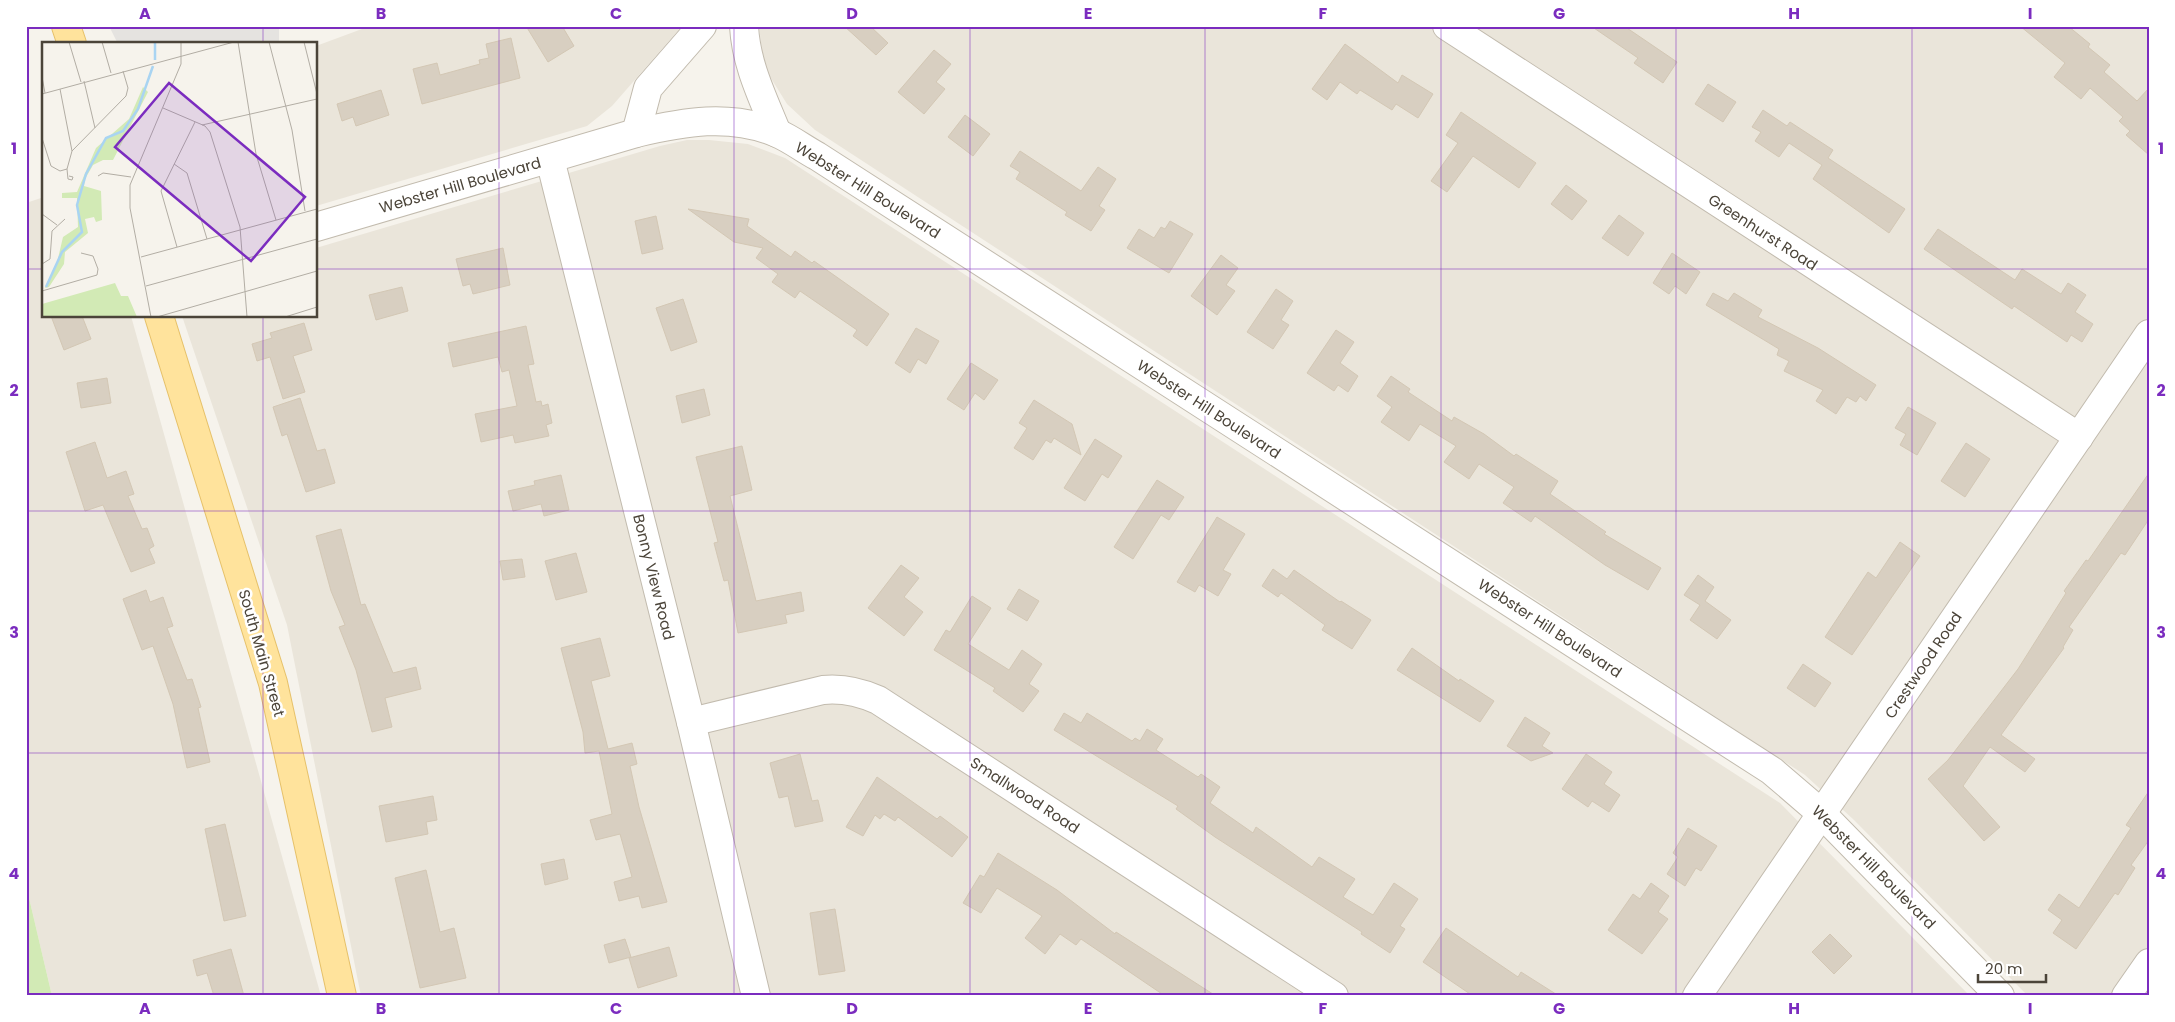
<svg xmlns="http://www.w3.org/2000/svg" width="2175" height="1022" viewBox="0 0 2175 1022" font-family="Poppins,sans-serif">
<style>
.residential{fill:#eae5da}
.green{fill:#d2eab5}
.parking{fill:#e5e3e0}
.building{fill:#d8cfc1;stroke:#d3c7b4}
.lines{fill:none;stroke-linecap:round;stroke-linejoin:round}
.minor-casing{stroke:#c2bbae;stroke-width:30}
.major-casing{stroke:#e6c16a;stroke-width:30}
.minor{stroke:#fff;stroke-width:28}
.major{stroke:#ffe39c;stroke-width:28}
.grid{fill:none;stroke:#7b2cbf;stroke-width:1;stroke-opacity:0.55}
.labels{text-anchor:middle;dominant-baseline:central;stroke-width:5;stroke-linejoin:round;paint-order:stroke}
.street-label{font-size:15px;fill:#4b4439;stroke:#fff}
.inset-river{fill:none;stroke:#a9d4f2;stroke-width:2.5}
.inset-road{fill:none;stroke:#b2ada4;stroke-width:1}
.view{fill:#7b2cbf;fill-opacity:0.15;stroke:#7b2cbf;stroke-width:2.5}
.inset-edge{fill:none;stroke:#4b4439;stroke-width:2.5}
.neatline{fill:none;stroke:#7b2cbf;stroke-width:2}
.grid-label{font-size:16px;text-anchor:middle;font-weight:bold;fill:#7b2cbf}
</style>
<rect width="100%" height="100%" fill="#f6f3ec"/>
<g class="residential">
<path d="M370,26h312l-70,80 -25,20 -271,80v-160z"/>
<path d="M759,26h1390v970h-121l-174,-176 -49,-45 -990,-645 -28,-26 -18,-29 -7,-24z"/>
<path d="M687,140h22l39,4 37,14 995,645 190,193h-1609l-74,-371 -105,-309h134v-68l344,-102z"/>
<path d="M44,197v119h87l190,680h-269l-26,-111v-682z"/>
</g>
<path class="green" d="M26,885l26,111h-26z"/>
<path class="parking" d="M109,26h170v18h-161z"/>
<g class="building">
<path d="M526,26h36l12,20 -26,16z"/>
<path d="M844,26h26l18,17 -12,12z"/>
<path d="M1591,26h33l53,36 -14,21 -29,-20 4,-5z"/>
<path d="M2020,26h48l22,18 -2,3 22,18 -6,7 33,29 12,-13v67l-23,-20 4,-4 -11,-10 4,-4 -33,-29 -9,11 -27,-22 11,-14z"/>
<path d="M511,38l9,40 -98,26 -9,-35 24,-6 3,12 40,-11 -1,-4 10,-2 -3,-14z"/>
<path d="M1345,44l53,39 4,-8 31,19 -15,24 -22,-14 -4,6 -32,-20 -3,4 -17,-12 -13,18 -15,-11z"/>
<path d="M934,50l17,14 -15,18 9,7 -21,25 -26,-22z"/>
<path d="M1708,84l28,18 -13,20 -28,-18z"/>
<path d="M381,90l8,25 -33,11 -3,-9 -11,4 -5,-17z"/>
<path d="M1763,110l24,16 3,-4 43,28 -5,8 77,51 -16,24 -76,-54 9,-14 -33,-22 -10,14 -24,-16 6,-9 -9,-5z"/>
<path d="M1461,112l75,51 -17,25 -46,-32 -26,36 -16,-11 27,-38 -12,-8z"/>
<path d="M965,115l25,19 -17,22 -25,-19z"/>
<path d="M1020,151l61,40 17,-24 18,12 -17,27 6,4 -14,21 -26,-16 2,-3 -51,-33 4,-7 -10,-6z"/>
<path d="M1566,185l21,16 -15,19 -21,-16z"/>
<path d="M688,209l61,10 -2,7 44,31 4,-6 17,12 2,-2 75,53 -22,32 -14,-10 4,-6 -57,-39 -5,7 -23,-16 6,-8 -22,-16 7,-10 -29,-6z"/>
<path d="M1619,215l25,18 -16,23 -26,-18z"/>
<path d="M656,216l7,33 -21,5 -7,-33z"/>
<path d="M1170,221l23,13 -24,39 -42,-25 12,-19 15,9 7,-11 4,2z"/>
<path d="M1938,229l77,51 7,-11 39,25 7,-11 18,12 -11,17 18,12 -11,18 -11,-7 -4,7 -53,-36 -2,3 -88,-60z"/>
<path d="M503,248l7,37 -37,9 -3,-10 -7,2 -7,-27z"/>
<path d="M1672,253l28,19 -14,22 -11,-8 -6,8 -16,-11z"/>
<path d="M1221,255l17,13 -12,17 9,6 -18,24 -26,-19z"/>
<path d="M402,287l6,24 -32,9 -7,-25z"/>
<path d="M1276,289l17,12 -12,19 8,5 -16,24 -26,-17z"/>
<path d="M1713,293l15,8 6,-8 28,17 -4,7 60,31 58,37 -10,16 -6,-5 -4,6 -9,-5 -11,17 -20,-13 7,-11 -39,-19 5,-10 -12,-6 2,-6 -73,-44z"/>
<path d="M683,299l14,43 -26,9 -15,-43z"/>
<path d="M51,316h31l9,23 -27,11z"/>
<path d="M304,323l8,27 -19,6 12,36 -22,7 -13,-42 -13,4 -5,-17 20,-6 -2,-5z"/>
<path d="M526,326l8,38 -6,1 8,37 5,-1 1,5 6,-2 4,19 -6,2 3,11 -34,7 -2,-8 -32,7 -6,-28 42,-8 -8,-36 -7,2 -4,-15 -45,10 -5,-24z"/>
<path d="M916,328l23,13 -13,23 -8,-5 -8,14 -15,-10z"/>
<path d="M1336,330l18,12 -14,21 18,13 -10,16 -10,-7 -4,6 -27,-18z"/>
<path d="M971,363l27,17 -14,20 -9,-7 -11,17 -17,-11z"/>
<path d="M1391,376l19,13 -2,3 44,29 2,-4 30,17 30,22 2,-2 42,27 -8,13 56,38 -2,2 57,34 -13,22 -43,-25 -70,-49 -4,6 -28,-19 11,-16 -35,-23 -10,15 -25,-17 12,-16 -36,-22 -11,17 -28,-19 11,-15 -15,-11z"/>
<path d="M107,378l4,25 -30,5 -4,-25z"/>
<path d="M704,389l6,26 -28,8 -6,-27z"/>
<path d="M300,398l17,53 8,-2 10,34 -29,9 -19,-58 -5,2 -9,-29z"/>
<path d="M1034,400l38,24 9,31 -27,-17 -3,5 -5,-3 -13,20 -19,-12 13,-20 -8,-5z"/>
<path d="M1908,407l28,16 -19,32 -17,-10 6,-11 -11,-6z"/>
<path d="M1095,439l27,17 -14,22 -6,-4 -17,27 -21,-13z"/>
<path d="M95,442l12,36 19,-7 8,23 -6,2 14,33 5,-1 7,18 -5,3 6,14 -24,9 -28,-67 -18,6 -19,-59z"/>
<path d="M1966,443l24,16 -25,38 -24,-16z"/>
<path d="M742,446l10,44 -22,6 26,105 45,-9 3,19 -19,4 2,8 -49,10 -10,-53 -4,1 -10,-38 4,-1 -22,-85z"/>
<path d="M2149,473v46l-24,36 -4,-2 -52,74 4,3 -10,17 1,1 -63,87 34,24 -10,13 -35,-25 -27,39 37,41 -16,14 -56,-62 20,-19 70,-91 48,-76 -2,-2 22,-31 2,1z"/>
<path d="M561,475l8,35 -25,6 -3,-12 -28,7 -5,-20 27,-6 -1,-4z"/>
<path d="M1157,480l27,17 -15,23 -8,-5 -28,44 -19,-12z"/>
<path d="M1217,517l28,17 -22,36 8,4 -13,22 -19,-11 -4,7 -18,-10z"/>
<path d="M341,529l20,76 4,-1 28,69 23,-6 5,22 -36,9 7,29 -20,5 -16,-62 -17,-43 6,-2 -14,-34 -15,-55z"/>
<path d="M1900,542l20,14 -68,99 -27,-18 43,-65 8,6z"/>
<path d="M576,553l11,39 -31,8 -11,-39z"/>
<path d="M522,559l3,18 -22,3 -3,-19z"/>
<path d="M901,565l18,13 -15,19 19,15 -19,24 -36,-28z"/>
<path d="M1273,569l14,10 7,-9 46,32 1,-1 30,19 -19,29 -30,-19 3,-5 -44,-32 -3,4 -16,-11z"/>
<path d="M1698,575l16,12 -9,14 26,19 -14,19 -27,-19 10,-15 -16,-10z"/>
<path d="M1019,589l20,12 -12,20 -20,-12z"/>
<path d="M146,590l4,12 13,-5 10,29 -6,2 20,52 5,-1 9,28 -3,1 12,54 -23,6 -14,-64 -20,-58 -11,4 -19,-51z"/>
<path d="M972,596l19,12 -23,36 41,26 13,-20 20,14 -13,20 10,7 -16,21 -30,-21 2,-3 -61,-38 12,-20 4,2z"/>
<path d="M600,638l10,38 -19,5 17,68 24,-6 5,21 -7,2 9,41 28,95 -25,6 -3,-12 -20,5 -5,-19 18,-5 -12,-43 -24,6 -6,-20 22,-6 -13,-63 -14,2 -2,-21 -22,-84z"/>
<path d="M1412,648l47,33 1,-2 34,22 -14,21 -83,-52z"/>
<path d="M1803,664l28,19 -16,24 -28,-19z"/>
<path d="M1064,713l17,10 6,-10 45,28 3,-3 5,3 7,-12 16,10 -7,11 42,27 3,-3 19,13 -10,16 43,30 3,-6 56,40 7,-10 36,22 -12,18 30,18 21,-32 24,16 -18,27 5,3 -15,24 -29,-19 1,-2 -147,-95 -39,-28 2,-3 -124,-76z"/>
<path d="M1525,717l25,16 -8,13 11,7 -22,8 -24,-15z"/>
<path d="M800,754l12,47 6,-1 5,21 -28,6 -7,-31 -9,2 -9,-35z"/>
<path d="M1586,754l26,18 -8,12 16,11 -11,17 -17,-11 -4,6 -26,-18z"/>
<path d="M877,777l60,42 3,-3 28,21 -16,20 -54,-40 -3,4 -11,-7 -4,5 -5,-4 -12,21 -17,-9z"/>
<path d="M2149,791v49l-18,25 4,3 -17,27 -3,-2 -39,56 -23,-16 9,-13 -14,-10 11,-16 20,14 52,-80 -5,-3z"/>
<path d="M433,796l4,24 -11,2 2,12 -42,8 -7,-36z"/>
<path d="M225,824l21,92 -22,5 -19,-92z"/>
<path d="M1688,828l29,18 -16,25 -5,-3 -11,18 -18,-12 11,-17 -5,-4z"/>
<path d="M998,853l59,37 58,44 1,-2 100,64h-51l-84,-57 -5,6 -16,-11 -15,20 -20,-16 17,-22 -45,-28 -16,25 -18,-10 17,-28 4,2z"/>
<path d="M564,859l4,20 -23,6 -4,-21z"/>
<path d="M426,870l14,62 14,-4 12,50 -46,10 -25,-110z"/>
<path d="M1651,883l18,13 -11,16 10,7 -26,35 -34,-24 25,-36 7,5z"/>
<path d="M835,909l10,62 -26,4 -9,-62z"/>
<path d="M1446,928l72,49 3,-5 38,24h-86l-50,-34z"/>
<path d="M1830,934l22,22 -18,18 -22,-22z"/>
<path d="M625,939l6,18 -22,6 -5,-18z"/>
<path d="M669,947l8,29 -39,12 -9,-30z"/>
<path d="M231,949l13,47h-30l-7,-23 -10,3 -4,-16z"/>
</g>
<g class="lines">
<g class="minor-casing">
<g id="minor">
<path d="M744,26c2,39 19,72 33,107"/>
<path d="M1447,26l632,411"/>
<path d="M636,133l12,-45 54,-62"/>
<path d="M550,159l141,563 65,274"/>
<path d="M316,227l320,-94c47,-11 94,-20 141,0 14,6 27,16 40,23l955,615 49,42 179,183"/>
<path d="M691,722l132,-32c20,-2 37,2 55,10l456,296"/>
<path d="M1697,996l452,-662"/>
<path d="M2126,996l23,-33"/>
</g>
</g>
<g class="major-casing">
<g id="major">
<path d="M66,26l6,18"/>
<path d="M159,316l114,367 69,313"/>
</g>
</g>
<use href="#minor" class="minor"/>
<use href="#major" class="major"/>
</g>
<path class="grid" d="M263,26v18M499,26v970M734,26v970M970,26v970M1205,26v970M1441,26v970M1676,26v970M1912,26v970M26,269h18M316,269h1833M263,316v680M26,511h2123M26,753h2123"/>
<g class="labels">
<g class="street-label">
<text transform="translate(460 185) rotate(-16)">Webster Hill Boulevard</text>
<text transform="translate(868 190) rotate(32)">Webster Hill Boulevard</text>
<text transform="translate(1763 232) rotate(33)">Greenhurst Road</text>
<text transform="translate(1209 409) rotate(33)">Webster Hill Boulevard</text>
<text transform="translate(654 577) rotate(76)">Bonny View Road</text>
<text transform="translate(1550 628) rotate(33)">Webster Hill Boulevard</text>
<text transform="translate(262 653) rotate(74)">South Main Street</text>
<text transform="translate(1923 665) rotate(-56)">Crestwood Road</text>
<text transform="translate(1025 795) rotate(33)">Smallwood Road</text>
<text transform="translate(1874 867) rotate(45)">Webster Hill Boulevard</text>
</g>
</g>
<g transform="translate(42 42)">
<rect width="275" height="275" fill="#f6f3ec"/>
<path d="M101,45l5,5 -35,68h-10l-10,5 -8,14 -1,7 17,5 1,29 -6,2 -2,-5 -9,2 3,14 -23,19 -1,12 -15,23 -4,1 11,-21 7,-30 15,-10 -1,-29h-15v-5l15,-1 19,-44 33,-29zM73,241l6,13h7l9,21h-95v-13z" fill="#d2eab5"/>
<path class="inset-river" d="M113,0v18M4,245l16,-35 20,-20 -5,-27 9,-31 20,-36 17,-7 15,-22 15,-43"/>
<path class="inset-road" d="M27,0l12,40M60,0l9,31M196,0l18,112 20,66M227,0l23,88 13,81M262,0l13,52M0,35l3,16M42,39l11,47M18,47l12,62M0,52l192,-52M121,66l42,18 5,6 30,95 7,90M160,83l115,-26M0,96l9,28 9,5 7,-2M132,122l13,9 20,66M27,134l4,1 -1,3 -4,-1 -1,-10 5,-18 54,-55 2,-8 -5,-17M56,134l5,-3 28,4M0,172l15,11M135,205l-16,-56 34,-69M99,215l176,-48M0,222l8,-5 2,-28 13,-12M104,244l171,-47M0,249l55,-16 1,-6 -5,-13 -12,-3M109,275l-21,-109v-23l51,-121v-22M115,275l160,-46M243,275l32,-10"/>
<path class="view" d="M127,41l136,114 -54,64 -136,-114z"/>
<rect width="275" height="275" class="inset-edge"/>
</g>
<rect width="2175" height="1022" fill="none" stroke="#ffffff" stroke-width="55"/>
<path d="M1978 974v8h68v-8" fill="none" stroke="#4b4439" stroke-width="2.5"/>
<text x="1985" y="974" font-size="15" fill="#4b4439" stroke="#ffffff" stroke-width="4" paint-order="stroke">20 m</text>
<rect x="28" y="28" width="2120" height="966" class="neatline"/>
<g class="grid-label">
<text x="145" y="19">A</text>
<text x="381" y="19">B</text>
<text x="616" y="19">C</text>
<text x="852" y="19">D</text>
<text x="1088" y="19">E</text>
<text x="1323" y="19">F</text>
<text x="1559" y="19">G</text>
<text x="1794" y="19">H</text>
<text x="2030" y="19">I</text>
<text x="14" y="154">1</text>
<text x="2161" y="154">1</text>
<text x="14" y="396">2</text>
<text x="2161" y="396">2</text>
<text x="14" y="638">3</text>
<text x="2161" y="638">3</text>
<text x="14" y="879">4</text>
<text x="2161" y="879">4</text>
<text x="145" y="1014">A</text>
<text x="381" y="1014">B</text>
<text x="616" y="1014">C</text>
<text x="852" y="1014">D</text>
<text x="1088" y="1014">E</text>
<text x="1323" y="1014">F</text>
<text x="1559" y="1014">G</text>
<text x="1794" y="1014">H</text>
<text x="2030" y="1014">I</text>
</g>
</svg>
